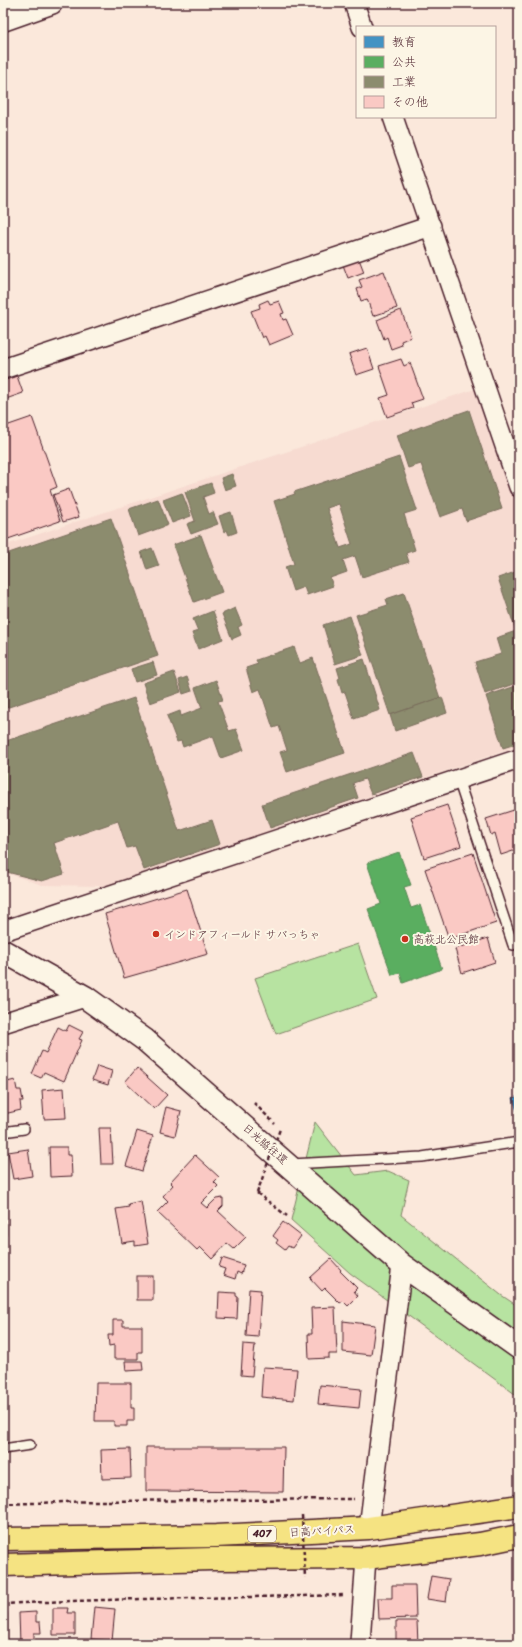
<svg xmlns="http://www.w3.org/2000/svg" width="522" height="1647" viewBox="0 0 522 1647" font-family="Sriracha,'Klee One',sans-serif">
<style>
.built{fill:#f7dbd1}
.green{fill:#b7e3a1;stroke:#808166}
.schools{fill:#4393c3;stroke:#457095}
.public{fill:#5aae61;stroke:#558351}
.industry{fill:#8c8c6e;stroke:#786b5a;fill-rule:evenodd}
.building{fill:#fac9c4;stroke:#4a1f2b}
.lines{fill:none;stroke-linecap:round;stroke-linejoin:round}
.lane-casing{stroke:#4a1f2b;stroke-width:12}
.street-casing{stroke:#4a1f2b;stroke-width:22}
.secondary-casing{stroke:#4a1f2b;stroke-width:25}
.highway-casing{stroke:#4a1f2b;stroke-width:25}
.path{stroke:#4a1f2b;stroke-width:2.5;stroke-dasharray:4 3;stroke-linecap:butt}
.lane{stroke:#fcf5e5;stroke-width:9}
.street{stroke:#fcf5e5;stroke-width:19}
.secondary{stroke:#fcf5e5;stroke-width:22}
.highway{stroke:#f5e382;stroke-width:22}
.path-bridge{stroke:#4a1f2b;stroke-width:2.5;stroke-dasharray:4 3;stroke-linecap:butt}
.poi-dot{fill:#c8321e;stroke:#fcf5e5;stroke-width:1.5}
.labels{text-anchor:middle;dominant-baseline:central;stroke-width:4;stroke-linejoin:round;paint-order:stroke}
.shield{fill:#fcf5e5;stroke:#7f5f63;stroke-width:1}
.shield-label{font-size:10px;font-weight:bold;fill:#4a1f2b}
.poi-label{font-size:11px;fill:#4a1f2b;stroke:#fcf5e5;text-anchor:start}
.street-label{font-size:11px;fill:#4a1f2b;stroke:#fcf5e5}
</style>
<rect width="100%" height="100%" fill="#fbe8db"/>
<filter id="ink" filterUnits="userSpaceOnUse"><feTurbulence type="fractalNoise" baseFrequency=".025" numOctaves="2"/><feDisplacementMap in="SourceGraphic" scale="8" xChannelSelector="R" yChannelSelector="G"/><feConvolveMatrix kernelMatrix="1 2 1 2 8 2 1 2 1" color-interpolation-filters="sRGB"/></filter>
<g filter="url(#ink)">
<path class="built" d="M478,388l41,121v237l-414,140 -63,-1 -39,-13v-326z"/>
<g class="green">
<path d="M358,944l19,55 -101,35 -21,-56z"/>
<path d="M315,1122l41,53 32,-4 21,9 -8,35 100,80 18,12v90l-169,-124 -59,-53z"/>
</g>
<path class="schools" d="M519,1096v22l-6,-20z"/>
<path class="public" d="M399,852l12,33 -7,2 7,21 9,-3 22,64 -39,14 -3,-10 -8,2 -24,-66 13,-5 -14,-41z"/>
<g class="industry">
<path d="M469,410l33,99 -36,12 -4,-12 -22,8 -19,-53 -13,4 -11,-33z"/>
<path d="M399,457l18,53 -13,4 11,36 -9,3 3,9 -47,15 -7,-21 -12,4 4,12 -17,6 3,8 -26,9 -3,-8 -11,4 -8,-24 9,-3 -20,-63 21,-7 -1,-2zM339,504l13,40 -12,4 -13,-40z"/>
<path d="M232,474l4,12 -11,4 -4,-12z"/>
<path d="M211,483l3,10 -11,4 6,17 4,-2 5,12 -27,10 -4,-10 8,-3 -10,-29z"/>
<path d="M182,493l9,23 -19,7 -9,-23z"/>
<path d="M158,499l10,26 -30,11 -9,-27z"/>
<path d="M231,512l6,20 -8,3 -2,-5 -3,2 -5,-16z"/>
<path d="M111,518l47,138 -155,53v-154z"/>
<path d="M201,535l21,57 -28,10 -21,-57z"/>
<path d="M152,548l7,18 -12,4 -6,-18z"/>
<path d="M518,571l1,111 -34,12 -10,-32 26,-8 -5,-16 20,-7 -18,-53z"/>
<path d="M404,593l36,105 -50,17 -34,-100 32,-10 -2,-6z"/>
<path d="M235,608l7,17 -4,2 3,8 -9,4 -10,-25z"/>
<path d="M213,611l10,28 -25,10 -6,-16 6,-2 -5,-12z"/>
<path d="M350,616l13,39 -28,9 -12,-39z"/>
<path d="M294,647l6,16 13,-5 32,95 -58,19 -7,-20 7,-2 -8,-24 -6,2 -13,-39 -7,3 -7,-24 12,-4 -2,-4z"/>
<path d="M364,659l16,51 -26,9 -9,-27 -3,1 -4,-14 2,-1 -3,-10z"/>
<path d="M153,662l4,13 -22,7 -4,-13z"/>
<path d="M174,672l7,20 -31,11 -7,-20z"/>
<path d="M187,677l5,14 -9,3 -4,-14z"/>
<path d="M216,680l7,20 -5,1 11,30 7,-2 8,21 -23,8 -8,-22 -30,11 -2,-6 -4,1 -10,-26 13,-5 1,5 21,-8 -7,-20z"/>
<path d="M519,685v58l-16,5 -17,-52z"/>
<path d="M442,697l5,16 -52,18 -5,-16z"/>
<path d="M134,698l45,133 33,-11 8,24 -76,26 -9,-24 -8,2 -9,-27 -64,22 10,31 -22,7 -39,-10v-129z"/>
<path d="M414,753l9,24 -52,17 -6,-15 -12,4 5,15 -88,30 -8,-24z"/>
</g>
<g class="building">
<path d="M359,259l5,13 -16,6 -5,-13z"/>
<path d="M384,271l13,37 -24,8 -6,-17 -6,2 -4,-12 5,-2 -3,-7z"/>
<path d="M268,300l2,4 9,-3 5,12 -3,1 2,6 3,-1 7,16 -24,10 -4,-9 -3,2 -11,-27 9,-3 -1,-4z"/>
<path d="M401,310l10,27 -10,4 1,4 -11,4 -4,-12 -3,2 -7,-19z"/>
<path d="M367,348l7,21 -18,6 -7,-21z"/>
<path d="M401,359l3,7 6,-3 13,36 -12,4 2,5 -26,9 -7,-19 9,-3 -10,-29z"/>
<path d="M17,376l6,17 -20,7v-19z"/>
<path d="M32,417l25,70 -7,3 10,31 -52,18 -5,-15v-97z"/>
<path d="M69,489l10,28 -16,5 -10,-27z"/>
<path d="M447,805l14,41 -37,12 -13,-41z"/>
<path d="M517,809l2,6v34l-18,6 -6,-22 -4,2 -5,-16z"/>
<path d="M473,853l23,70 -47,16 -24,-70z"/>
<path d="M187,889l21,65 -84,24 -19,-64z"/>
<path d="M488,938l7,24 -33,11 -7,-24z"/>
<path d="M69,1025l14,7 -4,7 3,1 -18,41 -20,-9 -3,6 -9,-4 10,-23 4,2 12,-26 8,4z"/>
<path d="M97,1066l15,5 -4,14 -16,-5z"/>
<path d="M137,1068l30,27 -13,14 -29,-27z"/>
<path d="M15,1080l2,10h4l2,11h-3l1,9 -17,4 -1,-31z"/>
<path d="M64,1088l2,30 -22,1 -2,-29z"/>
<path d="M166,1107l15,4 -6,25 -15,-4z"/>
<path d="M99,1128h12l2,36h-12z"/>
<path d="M137,1131l16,5 -11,35 -16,-5z"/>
<path d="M49,1147h18v8h4l1,21 -22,1z"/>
<path d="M28,1149l4,27 -19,3 -5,-27z"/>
<path d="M195,1155l24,22 -5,5 4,4 -17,17 6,5 9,-9 7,-1v8l-5,5 28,26 -12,12 -7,-6 -15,16 -12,-12 -3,3 -40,-38 11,-11 -5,-5 10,-11 -3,-3z"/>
<path d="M141,1201l7,43 -13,2v-5l-13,2 -6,-34 13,-2 -1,-3z"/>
<rect x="3" y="1208" width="3" height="27"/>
<path d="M283,1222l18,14 -9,12 -4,-2 -3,4 -9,-7 2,-3 -5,-4z"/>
<path d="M222,1258l22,7 -3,9 -4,-2 -2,7 -12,-4 2,-6 -6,-2z"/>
<path d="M331,1259l10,11 -1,1 17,17 -3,3 4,5 -10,10 -5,-5 -3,2 -15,-15 -3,3 -12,-13z"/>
<rect x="137" y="1276" width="16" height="24"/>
<path d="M249,1289l12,1 -3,47 -12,-1z"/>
<path d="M219,1292l17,1v3l2,1 -1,22 -19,-1z"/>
<path d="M335,1307l2,47h-8v4l-20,1 -1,-25h4l-1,-26z"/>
<path d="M113,1320h10v6h19v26h-4v7h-24v-14l-5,1 -1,-11h5z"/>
<path d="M343,1321l32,4 -4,30 -28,-3z"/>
<path d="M243,1344l12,1 -3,31 -11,-1z"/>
<path d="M125,1361h17l1,9 -17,1z"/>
<path d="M263,1367l34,2 -3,31 -33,-3z"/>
<path d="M96,1383h35v25h3v13h-7v5h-13v-5h-19z"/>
<path d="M320,1385l41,4 -2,19 -41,-4z"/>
<path d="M146,1447h138l-1,45 -137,-1z"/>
<path d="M130,1449l1,29 -29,1 -1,-29z"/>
<path d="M431,1576l18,3 -3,23 -19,-3z"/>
<path d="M392,1585h23l1,33 -37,1 -1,-21h14z"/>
<path d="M94,1607l21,2 -3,32 -21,-2z"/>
<path d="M53,1608h15l-1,5h8v22h-22z"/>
<path d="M36,1612v10h4l1,11h-7v11h-14l-1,-31z"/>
<rect x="3" y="1613" width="4" height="18"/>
<path d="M396,1621h21l1,23h-22z"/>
</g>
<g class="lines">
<g class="lane-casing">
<g id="lane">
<path d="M458,779l55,166"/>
<path d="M3,1132l21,-3"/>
<path d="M291,1164l131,-7 97,-15"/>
<path d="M3,1449l27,-4"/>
</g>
</g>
<g class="street-casing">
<g id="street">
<path d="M354,3l8,24"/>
<path d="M393,117l126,370"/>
<path d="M3,369l428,-143"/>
<path d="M3,931l516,-172"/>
<path d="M3,1023l82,-26"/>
<path d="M369,1528l33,-263"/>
<path d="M362,1644l-2,-2 6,-84"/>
</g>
</g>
<g class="secondary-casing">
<g id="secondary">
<path d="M3,20l48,-17"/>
<path d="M3,951l82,46 60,43 257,225 117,83"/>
</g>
</g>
<g class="highway-casing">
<g id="highway">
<path d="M3,1539l213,-3 153,-8 150,-22"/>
<path d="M3,1565l209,-6 154,-1 114,-14 39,-8"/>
</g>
</g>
<g class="path">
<path d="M254,1103l21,21"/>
<path d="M257,1193l30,23"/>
<path d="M3,1504l93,-3 258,-2"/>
<path d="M3,1604c114,-6 228,-6 341,-9"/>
</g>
<use href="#lane" class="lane"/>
<use href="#street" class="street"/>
<use href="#secondary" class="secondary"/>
<use href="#highway" class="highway"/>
<g class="path-bridge">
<path d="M257,1193l23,-64"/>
<path d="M302,1515l3,63"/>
</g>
</g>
</g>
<g class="poi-dot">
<circle cx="156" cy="934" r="4"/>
<circle cx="405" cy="939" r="4"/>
</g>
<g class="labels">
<rect class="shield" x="248" y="1526" width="28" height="16" rx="3"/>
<g class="shield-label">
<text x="262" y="1534">407</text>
</g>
<g class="poi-label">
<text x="164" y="934">インドアフィールド サバっちゃ</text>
<text x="413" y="939">高萩北公民館</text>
</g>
<g class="street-label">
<text transform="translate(265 1144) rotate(41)">日光脇往還</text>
<text transform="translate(322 1531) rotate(-3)">日高バイパス</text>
</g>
</g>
<rect width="522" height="1647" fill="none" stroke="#fcf5e5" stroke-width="16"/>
<rect x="8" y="8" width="506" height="1631" fill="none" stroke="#4a1f2b" stroke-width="1.5" filter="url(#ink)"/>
<rect x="356" y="26" width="140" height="92" fill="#fcf5e5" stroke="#b59f9b"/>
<rect x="364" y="36" width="20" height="12" fill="#4393c3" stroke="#b59f9b"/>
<text x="392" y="46" font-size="12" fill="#4a1f2b">教育</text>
<rect x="364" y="56" width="20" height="12" fill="#5aae61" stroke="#b59f9b"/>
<text x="392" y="66" font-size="12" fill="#4a1f2b">公共</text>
<rect x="364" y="76" width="20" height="12" fill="#8c8c6e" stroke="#b59f9b"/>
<text x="392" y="86" font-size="12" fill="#4a1f2b">工業</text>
<rect x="364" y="96" width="20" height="12" fill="#fac9c4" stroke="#b59f9b"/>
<text x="392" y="106" font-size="12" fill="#4a1f2b">その他</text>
</svg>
